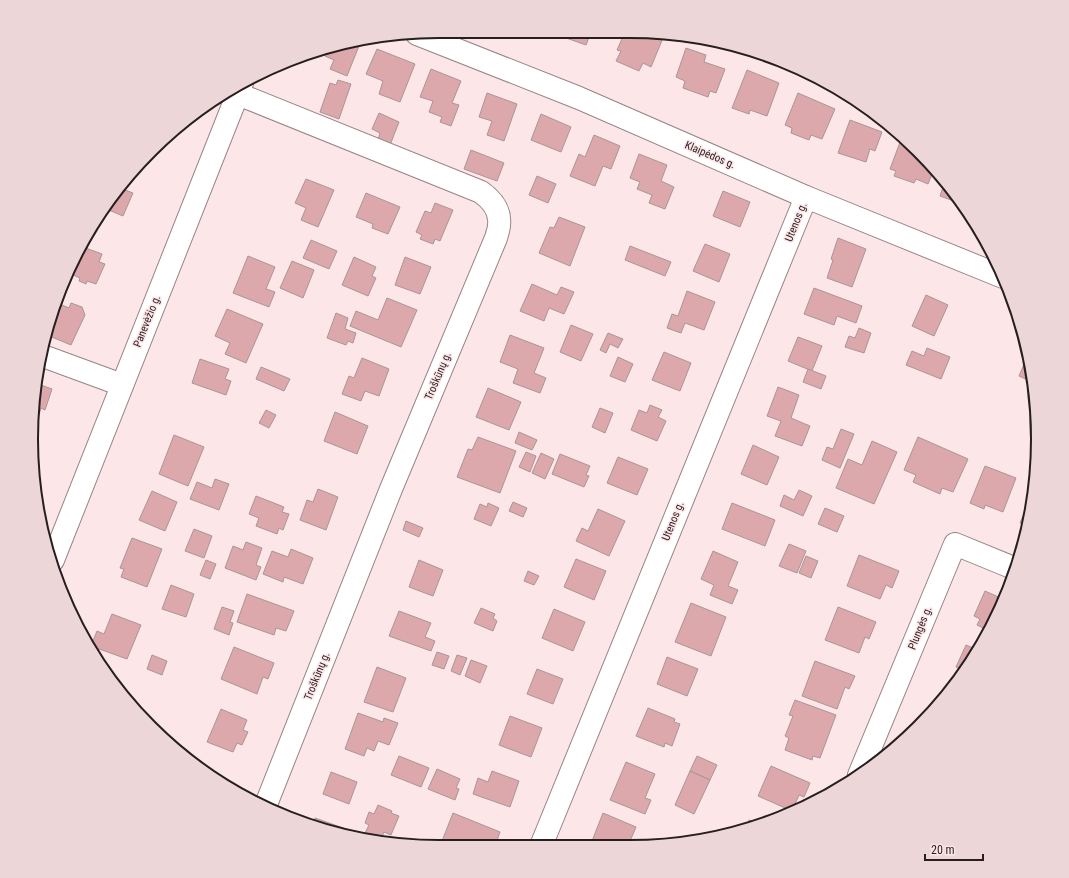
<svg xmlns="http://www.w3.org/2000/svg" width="1069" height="878" viewBox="0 0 1069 878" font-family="'Roboto Condensed',sans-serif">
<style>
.building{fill:#dca8ac;stroke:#a99596}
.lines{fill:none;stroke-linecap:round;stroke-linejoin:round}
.street-casing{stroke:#988486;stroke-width:24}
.secondary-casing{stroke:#988486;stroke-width:24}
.street{stroke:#fff;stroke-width:22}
.secondary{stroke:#fff;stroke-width:22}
.labels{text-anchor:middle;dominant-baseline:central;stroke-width:3;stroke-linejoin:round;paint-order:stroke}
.street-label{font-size:11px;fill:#261e1f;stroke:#fde6e8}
.rim{fill:none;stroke:#261e1f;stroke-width:2}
</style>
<rect width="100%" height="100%" fill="#fde6e8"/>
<g class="building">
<path d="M553,31l38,1 -5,13 -34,-12z"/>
<path d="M625,32h35l-2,4 5,2 -12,29 -8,-4 -4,8 -23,-10 5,-10 -4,-1z"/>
<path d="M353,42v1l6,3 -12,30 -17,-7 4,-9 -9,-4 4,-9 5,-2z"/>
<path d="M686,48l20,7 -2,7 21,7 -9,24 -6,-2 -2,6 -25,-9 2,-7 -9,-4z"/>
<path d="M377,49l38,15 -15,38 -21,-8 4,-13 -17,-7z"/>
<path d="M431,69l30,12 -9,22 7,2 -8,21 -11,-4 2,-5 -13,-5 4,-11 -13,-4z"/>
<path d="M747,70l32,13 -12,33 -17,-6 -1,4 -17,-6z"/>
<path d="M338,80l13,4 -12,35 -19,-7 10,-29 6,2z"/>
<path d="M487,93l30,11 -13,37 -17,-6 5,-14 -13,-4z"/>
<path d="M798,93l37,16 -13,30 -11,-4 -2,5 -18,-7 1,-5 -7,-3z"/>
<path d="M379,113l20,9 -9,23 -12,-5 2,-7 -8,-4z"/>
<path d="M541,114l30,13 -10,25 -30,-12z"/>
<path d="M850,120l32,12 -7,19 -5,-2 -4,13 -28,-9z"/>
<path d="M594,135l26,11 -9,23 -8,-3 -8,20 -25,-10 9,-22 6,3z"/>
<path d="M902,137l32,32 -6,15 -12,-5 -2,4 -20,-7 2,-5 -6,-2z"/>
<path d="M471,150l33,13 -7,18 -33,-12z"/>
<path d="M639,154l28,11 -6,16 13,6 -9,22 -16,-6 3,-8 -15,-6 3,-7 -10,-4z"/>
<path d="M537,176l19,8 -8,19 -19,-8z"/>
<path d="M306,179l28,11 -16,37 -17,-7 5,-12 -11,-5z"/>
<path d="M945,181l9,10 8,13 -22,-8z"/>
<path d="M120,188l13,5 -10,23 -19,-8z"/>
<path d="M723,191l27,11 -10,25 -27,-11z"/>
<path d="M366,193l34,14 -12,27 -16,-6 1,-4 -17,-7z"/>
<path d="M435,203l18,7 -13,31 -5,-2 -2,5 -13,-5 2,-4 -6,-3 9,-21 6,2z"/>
<path d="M559,217l26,10 -15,39 -31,-13 11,-26 4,1z"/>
<path d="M838,238l28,11 -14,38 -25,-9 6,-18 -2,-1z"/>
<path d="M311,240l26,11 -8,18 -26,-11z"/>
<path d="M705,244l25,10 -11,28 -26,-11z"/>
<path d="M630,246l41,16 -6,14 -40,-16z"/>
<path d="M83,247l19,7 -3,8 6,2 -9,20 -9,-3 -1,3 -7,-3 1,-3 -9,-4z"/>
<path d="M248,256l27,11 -9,22 9,3 -6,15 -36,-14z"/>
<path d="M354,257l22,10 -4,9 4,2 -8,18 -26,-11z"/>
<path d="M405,257l26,10 -11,27 -25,-9z"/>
<path d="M292,261l22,9 -11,28 -23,-10z"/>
<path d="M532,284l25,11 4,-8 13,5 -10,22 -15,-6 -5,13 -24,-10z"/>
<path d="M814,288l48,18 -6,17 -19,-7 -3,9 -30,-11z"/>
<path d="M687,291l28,11 -11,28 -19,-7 -4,10 -14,-5 5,-14 6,2z"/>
<path d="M926,295l22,10 -14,31 -22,-10z"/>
<path d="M387,298l30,12 -16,37 -51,-21 6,-15 22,9z"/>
<path d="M55,302l14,6 2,-5 11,4 3,8 -14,30 -24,-10 6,-27z"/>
<path d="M227,309l36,15 -17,39 -21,-9 5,-11 -15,-7z"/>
<path d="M336,313l12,5 -3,11 11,4 -3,10 -5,-2 -2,4 -19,-7z"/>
<path d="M571,325l22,9 -12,27 -21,-9z"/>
<path d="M859,328l12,5 -7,20 -19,-6 4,-11 6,2z"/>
<path d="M608,333l15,6 -5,9 -8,-4 -4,9 -6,-3z"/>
<path d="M510,335l34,13 -10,25 12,5 -6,15 -27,-10 5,-14 -18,-7z"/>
<path d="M798,337l24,9 -10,25 -24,-10z"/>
<path d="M927,348l23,9 -9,22 -35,-14 6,-14 12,5z"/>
<path d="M664,352l27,11 -11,28 -28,-11z"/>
<path d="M1028,355l4,27 -13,-6z"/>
<path d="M618,357l15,7 -8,18 -15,-6z"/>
<path d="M362,358l27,11 -10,27 -14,-5 -4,10 -19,-7 7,-18 5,2z"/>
<path d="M200,359l29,10 -4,10 6,2 -5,14 -34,-12z"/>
<path d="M261,367l29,12 -6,12 -28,-12z"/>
<path d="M808,369l18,7 -5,13 -18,-7z"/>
<path d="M38,384l14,5 -7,21 -4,-2 -2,7 -7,-3z"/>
<path d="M778,387l21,8 -8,23 19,8 -8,20 -27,-10 6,-15 -14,-5z"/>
<path d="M488,388l33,14 -12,28 -33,-13z"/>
<path d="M650,405l12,5 -4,7 8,4 -9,20 -26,-11 8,-20 8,3z"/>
<path d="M600,408l13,5 -8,20 -13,-6z"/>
<path d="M266,410l10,5 -7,13 -10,-5z"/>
<path d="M335,412l33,14 -11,28 -33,-13z"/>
<path d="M841,429l13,5 -14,34 -18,-8 5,-13 6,2z"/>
<path d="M519,432l18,8 -5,10 -17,-7z"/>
<path d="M174,435l30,12 -16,39 -29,-12z"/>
<path d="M478,437l38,14 -16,42 -43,-16 11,-28 4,1z"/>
<path d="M918,437l50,22 -15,33 -11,-4 -2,6 -27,-12 3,-7 -12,-5z"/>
<path d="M872,441l25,11 -23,52 -38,-16 12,-29 14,6z"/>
<path d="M753,445l26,12 -12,28 -26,-11z"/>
<path d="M526,452l10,4 -6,16 -11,-5z"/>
<path d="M541,453l13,6 -9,20 -13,-6z"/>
<path d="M560,454l30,12 -4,9 3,1 -5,11 -32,-13z"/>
<path d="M618,457l30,12 -11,26 -30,-12z"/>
<path d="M985,466l31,12 -13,34 -18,-7 -1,4 -14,-6z"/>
<path d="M215,479l14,5 -10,26 -29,-11 7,-17 15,6z"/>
<path d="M1035,487l-1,5 -7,34 -7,-3z"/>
<path d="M318,489l20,8 -12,33 -26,-10 7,-20 6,2z"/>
<path d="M799,490l13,6 -9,20 -23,-10 4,-11 10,5z"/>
<path d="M152,491l25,11 -12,29 -26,-11z"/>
<path d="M256,496l28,11 -2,5 7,2 -6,16 -4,-2 -2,6 -21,-8 3,-8 -10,-4z"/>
<path d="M513,502l14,6 -4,9 -14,-6z"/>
<path d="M488,503l11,5 -8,18 -17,-7 6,-15 7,3z"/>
<path d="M732,503l43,17 -10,26 -43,-17z"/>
<path d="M825,508l19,8 -7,16 -19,-8z"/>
<path d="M598,509l27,12 -16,35 -33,-15 6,-13 6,3z"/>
<path d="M406,521l17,7 -4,9 -16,-7z"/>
<path d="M194,529l18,7 -8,22 -19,-7z"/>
<path d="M132,538l30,11 -15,38 -26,-10 3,-8 -4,-1z"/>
<path d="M246,542l16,6 -6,17 5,2 -5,13 -31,-12 8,-22 10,4z"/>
<path d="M789,544l17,7 -9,22 -18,-7z"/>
<path d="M291,549l22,9 -10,26 -19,-7 -1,5 -20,-8 9,-23 16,6z"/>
<path d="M713,551l25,11 -10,24 10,4 -6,14 -22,-9 4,-10 -13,-6z"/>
<path d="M859,555l40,16 -7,17 -6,-3 -6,14 -33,-13z"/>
<path d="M806,556l12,5 -7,17 -12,-5z"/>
<path d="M576,559l30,12 -12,29 -30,-13z"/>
<path d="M206,560l10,4 -6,15 -10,-4z"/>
<path d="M419,560l24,10 -10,26 -24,-9z"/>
<path d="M528,571l11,5 -5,9 -10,-4z"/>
<path d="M171,585l23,9 -8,23 -24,-8z"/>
<path d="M985,591l18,8 -14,32 -12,-6 3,-6 -6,-3z"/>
<path d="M247,594l47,17 -8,20 -10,-3 -2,7 -37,-13z"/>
<path d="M691,603l35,14 -15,39 -36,-14z"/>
<path d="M222,607l12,4 -4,11 3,1 -4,12 -15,-6z"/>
<path d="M838,607l38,15 -7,17 -4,-2 -6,16 -34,-13z"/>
<path d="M481,608l14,6 -2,4 4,3 -4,10 -19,-8z"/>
<path d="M554,609l31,13 -12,29 -31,-13z"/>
<path d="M399,611l32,12 -6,14 10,4 -4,10 -42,-15z"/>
<path d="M112,614l29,11 -14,34 -36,-13 6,-15 7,3z"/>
<path d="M966,645l12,5 -20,28 -1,-1 3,-8 -4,-2z"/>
<path d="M234,647l40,16 -6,16 -5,-2 -6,17 -36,-15z"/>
<path d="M437,652l12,4 -5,13 -12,-4z"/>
<path d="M152,655l15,6 -5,14 -15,-6z"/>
<path d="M457,655l10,3 -7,17 -9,-4z"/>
<path d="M667,657l31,12 -11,27 -30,-12z"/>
<path d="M471,660l16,6 -7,17 -15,-7z"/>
<path d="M815,661l40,15 -6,13 -4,-2 -8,22 -35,-13z"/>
<path d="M377,667l29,11 -13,34 -29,-10z"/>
<path d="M537,669l26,10 -10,25 -26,-10z"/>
<path d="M795,700l41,15 -16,43 -7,-2 -1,4 -27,-10 4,-12 -4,-2 8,-20 -4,-1z"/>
<path d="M648,708l27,11 -1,3 6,2 -8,22 -7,-3 -1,4 -28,-11z"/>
<path d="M221,709l26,11 -4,10 5,2 -6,13 -5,-2 -4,9 -26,-10z"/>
<path d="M358,713l25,9 1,-4 14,5 -9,22 -11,-4 -4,10 -7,-3 -3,8 -19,-7z"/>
<path d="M510,716l32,12 -11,29 -32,-12z"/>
<path d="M399,756l30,12 -8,19 -30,-12z"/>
<path d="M697,756l20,9 -7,15 -20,-9z"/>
<path d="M626,762l29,12 -10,24 6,2 -6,14 -35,-14z"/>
<path d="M771,766l39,17 -6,14 -5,-2 -7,16 -34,-15z"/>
<path d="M437,769l23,10 -4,9 3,1 -4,11 -27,-11z"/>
<path d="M492,771l27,10 -9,26 -37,-13 5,-16 10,4z"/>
<path d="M690,771l20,9 -16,34 -19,-9z"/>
<path d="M331,772l26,10 -8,22 -26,-10z"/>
<path d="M378,805l14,6 -1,2 8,3 -8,19 -7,-3 -4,9 -16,-6 5,-10 -4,-2 4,-11 5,2z"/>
<path d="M453,813l47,19 -5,14h-40l-13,-5z"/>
<path d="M603,813l33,14 -8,19h-23l-13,-5z"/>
<path d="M315,818l34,12 -2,5 -13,-2 -21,-8z"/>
<path d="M749,820l10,4 -14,6z"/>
</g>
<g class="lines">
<g class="street-casing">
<g id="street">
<path d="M417,34l162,64 227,99 197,80"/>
<path d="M238,94l243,98c11,8 20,18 18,33 0,4 -2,9 -3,13l-105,251 -126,318"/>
<path d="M43,356l79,29"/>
<path d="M859,775l96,-231 61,25"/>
<path d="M541,846l265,-649"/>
</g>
</g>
<g class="secondary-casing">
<path id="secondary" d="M53,560l189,-477"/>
</g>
<use href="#street" class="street"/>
<use href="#secondary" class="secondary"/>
</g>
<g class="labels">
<g class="street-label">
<text transform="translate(710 155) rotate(23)">Klaipėdos g.</text>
<text transform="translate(796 222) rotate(-68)">Utenos g.</text>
<text transform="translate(147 321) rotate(-68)">Panevėžio g.</text>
<text transform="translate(438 376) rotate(-67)">Troškūnų g.</text>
<text transform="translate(673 521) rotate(-68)">Utenos g.</text>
<text transform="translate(920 628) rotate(-68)">Plungės g.</text>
<text transform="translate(317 676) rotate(-68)">Troškūnų g.</text>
</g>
</g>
<path d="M0 0H1069V878H0ZM439 38H630A401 401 0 0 1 1031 439V439A401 401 0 0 1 630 840H439A401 401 0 0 1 38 439V439A401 401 0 0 1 439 38Z" fill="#ecd6d8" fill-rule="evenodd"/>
<path class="rim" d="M439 38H630A401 401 0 0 1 1031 439V439A401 401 0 0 1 630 840H439A401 401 0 0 1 38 439V439A401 401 0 0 1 439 38Z"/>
<path d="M925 854v6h58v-6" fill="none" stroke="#261e1f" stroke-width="2"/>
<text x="931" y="854" font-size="12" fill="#261e1f" stroke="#fde6e8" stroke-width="3" paint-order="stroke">20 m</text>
</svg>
